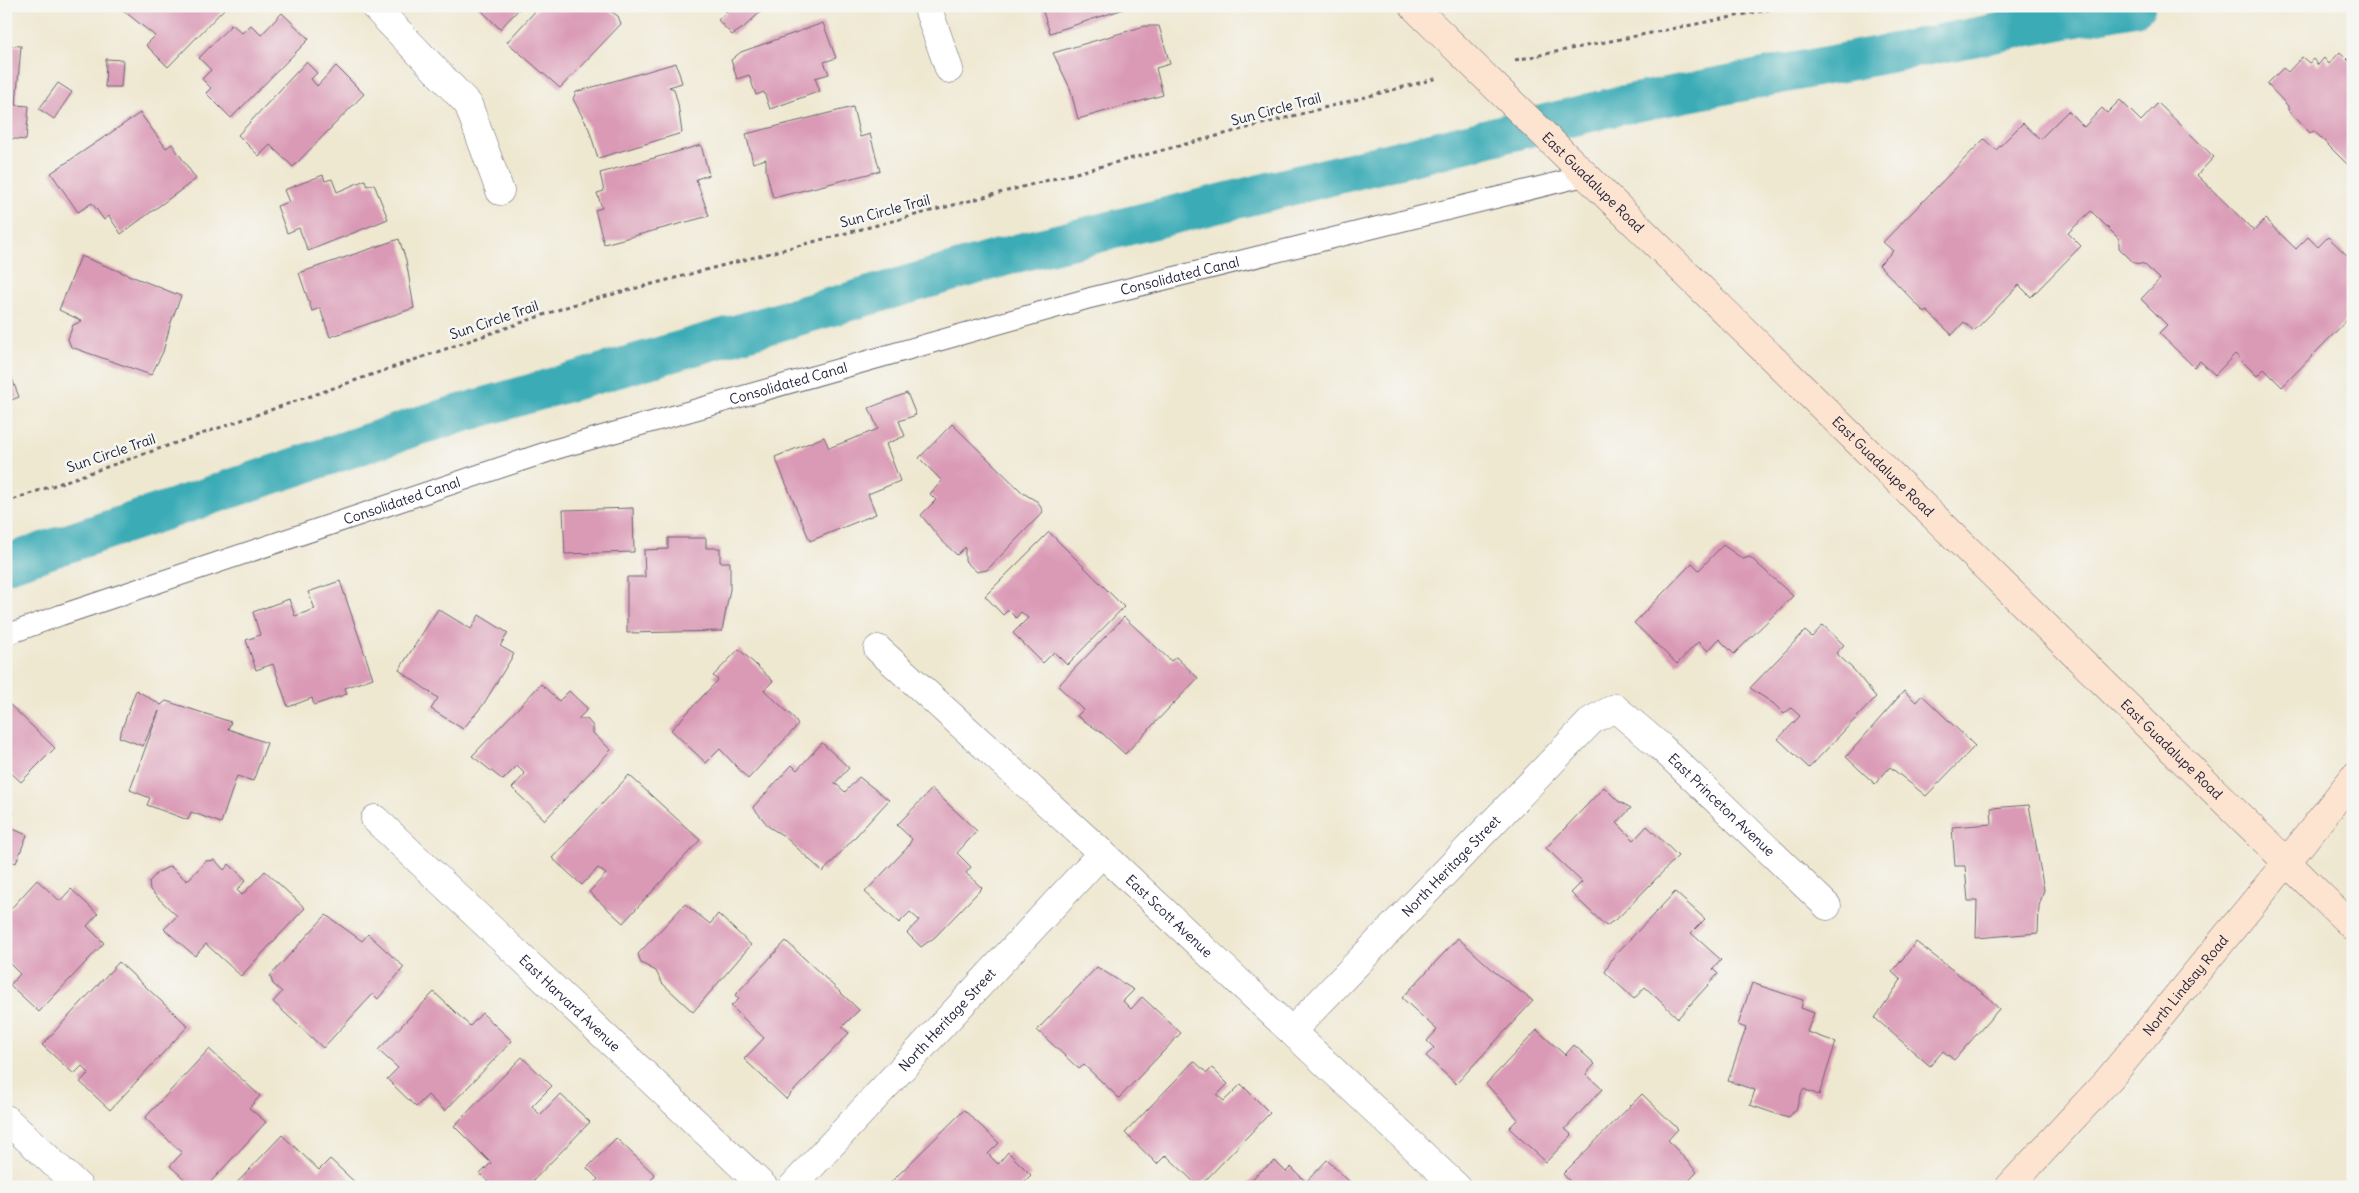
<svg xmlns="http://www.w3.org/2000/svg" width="2359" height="1193" viewBox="0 0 2359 1193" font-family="Delius,sans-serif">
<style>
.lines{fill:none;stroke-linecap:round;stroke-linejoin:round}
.canal{stroke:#3aabb6;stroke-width:39}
.building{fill:#da9ab5}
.lane-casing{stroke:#6a6770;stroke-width:22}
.street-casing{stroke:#6a6770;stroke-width:29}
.secondary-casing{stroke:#6a6770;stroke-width:29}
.path{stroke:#6a6770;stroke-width:3;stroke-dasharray:4 4;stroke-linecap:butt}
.lane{stroke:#fff;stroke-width:20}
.street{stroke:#fff;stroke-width:28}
.secondary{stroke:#fde4d1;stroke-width:28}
.labels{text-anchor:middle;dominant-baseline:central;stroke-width:5;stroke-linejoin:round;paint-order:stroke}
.street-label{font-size:14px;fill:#22223b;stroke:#f6f6f2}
</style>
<rect width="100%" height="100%" fill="#f6f6f2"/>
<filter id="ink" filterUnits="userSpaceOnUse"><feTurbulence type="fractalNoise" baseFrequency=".02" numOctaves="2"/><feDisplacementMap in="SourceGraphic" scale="10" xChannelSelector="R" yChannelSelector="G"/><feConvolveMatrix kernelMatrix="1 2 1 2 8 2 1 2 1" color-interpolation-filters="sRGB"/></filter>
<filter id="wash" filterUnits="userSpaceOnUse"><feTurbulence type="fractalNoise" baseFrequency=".0096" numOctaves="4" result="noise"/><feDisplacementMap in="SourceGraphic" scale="20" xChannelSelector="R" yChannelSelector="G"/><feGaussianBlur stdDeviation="1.12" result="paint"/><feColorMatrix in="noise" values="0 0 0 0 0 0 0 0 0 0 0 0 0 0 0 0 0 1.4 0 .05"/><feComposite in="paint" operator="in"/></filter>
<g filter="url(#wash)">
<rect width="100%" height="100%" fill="#efe8d1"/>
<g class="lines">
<path class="canal" d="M6,564l415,-139 597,-172 599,-147 519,-100"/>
</g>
<g id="blocks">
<g class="building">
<path d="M128,6h99l-59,61 -22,-22 9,-9 -31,-25z"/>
<path d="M477,6h45l-22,23z"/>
<path d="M540,6h63l15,10 3,8 -61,64 -53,-46z"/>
<path d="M720,6h47l-24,22 -11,7 -14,-15 9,-8z"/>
<path d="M1041,6h89v1l-80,26z"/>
<path d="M282,13l27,26 -78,79 -25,-25 5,-5 -9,-9 9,-9 -12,-12 33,-34 10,9 9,-8 10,10z"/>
<path d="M823,23l13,35 -12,4 5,12 -14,4 5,13 -50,18 -6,-17 -8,3 -7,-20 -12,4 -6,-19 10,-8z"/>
<path d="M1145,26h14l11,38 -14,4 7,27 -85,24 -8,-31 -17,-35z"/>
<path d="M6,45l15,1 -5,59 13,1 -3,34 -20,-2z"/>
<path d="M2340,52l13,13v105l-39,-39 -4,2 -22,-23v-4l-21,-22 16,-16 5,4 14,-15 7,6 4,-4 5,6 6,-7 5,6z"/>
<path d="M106,59l17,1 -2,27h-16z"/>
<path d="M306,62l11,11 -6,6 6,7 19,-20 28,28 -71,73 -23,-22 -11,11 -21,-21z"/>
<path d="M676,63l6,20 -13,4 5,2 4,15 4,29 -84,25 -9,-29 -16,-30 3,-7z"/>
<path d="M58,83l14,9 -18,27 -15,-10z"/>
<path d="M2120,100l21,21 17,-18 56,54 -17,18 57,56 11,-12 31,30 12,-12 10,10 10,-10 25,24v53l-71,73 -18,-18 -7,7 -22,-22 -20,21 -15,-14 -6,6 -35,-34 8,-8 -26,-26 19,-20 -16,-15 -10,-1 -15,-15v-9l-28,-28 -23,22 13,13 -50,51 -12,-12 -45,46 -10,-9 -12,13 -25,-24 -2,2 -46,-48 14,-14 -10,-9 101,-103 12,11 27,-27 17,16 28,-28 16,16 18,-19 5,5z"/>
<path d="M853,107l7,30 10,-3 10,37 -107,27 -7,-28v-11l-13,4 -7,-29z"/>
<path d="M140,113l26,35 6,-4 24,35 -75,55 -12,-18 -5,4 -12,-17 -14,9 -27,-39z"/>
<path d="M701,145l8,30 -13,4 13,37 -105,28 -9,-34 7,-2 -5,-15 7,-2 -4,-18z"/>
<path d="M323,175l2,6 7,-2 5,13 28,-12 2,6 7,-2 14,35 -80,32 -9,-23 -12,5 -10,-27 12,-4 -5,-12z"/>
<path d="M399,239l7,21 8,48 -84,29 -10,-29 -8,3 -13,-38z"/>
<path d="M81,256l100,40 -10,26 -8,30 -12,23 -80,-28 -3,-8 5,-14 9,-4 -23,-11z"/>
<path d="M6,363l13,34 -13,5z"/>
<path d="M907,393l9,22 -17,6 6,15 -19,8 14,37 -32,13 8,20 -66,27 -35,-84 49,-20 5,11 49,-19 -9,-21z"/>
<path d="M952,424l71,69 15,9 5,10 -56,58 -10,2 -12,-11v-14l-8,8 -16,-15 -20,-25 15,-15 -6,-6 12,-13 -23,-23z"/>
<path d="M633,508l1,44 -69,2 -2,-44z"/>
<path d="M1049,532l75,75 -57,58 -13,-13 -11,11 -30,-30 15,-15 -7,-6 -5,6 -8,-8 -5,5 -18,-19z"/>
<path d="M668,538h38v10h14v14h10v27l-8,42 -95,2v-56h18l-1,-27 24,-1z"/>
<path d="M1723,545l20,14 7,-2 43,39 -59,58 -15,-15 -11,12 -10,-9 -21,22 -43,-41 58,-60 7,7z"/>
<path d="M340,581l33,97 -28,10 2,6 -33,11 -2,-7 -24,9 -15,-43 -17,6 -10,-30 14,-5 -7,-23 36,-13 6,17 20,-7 -7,-17z"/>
<path d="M438,609l33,20 8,-14 29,18 -8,13 14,8 -31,51 -20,24 -32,-20 7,-11 -39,-28z"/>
<path d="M1124,617l47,44 5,-4 22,21 -73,76 -23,-21 -25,-17 6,-6 -25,-24z"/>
<path d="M1823,625l21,20 -8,8 18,17 22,27 -67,71 -31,-29 22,-23 -9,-8 -7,6 -10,-10 -24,-16 55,-57 7,6z"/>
<path d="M739,649l34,32 -9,9 30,28 4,7 -50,54 -28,-30 -14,14 -35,-33 47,-50 -5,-4z"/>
<path d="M541,684l18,17 10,-10 19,18 -10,10h9l6,7v7l18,17 -66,70 -33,-32 13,-14 -8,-8 -14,14 -31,-24z"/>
<path d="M136,690l25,15 5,-4 65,21 -3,7 39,14 -14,38 -16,-5 -16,47 -30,-11 -3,8 -41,-15 3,-7 -20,-8 29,-79 -16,35 -24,-9z"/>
<path d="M1904,691l12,11 6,-7 53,51 -49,50 -36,-29 -15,17 -29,-27z"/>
<path d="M7,702l48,46 -34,34 -15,-14z"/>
<path d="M822,743l27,25 -14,15 10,9 14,-15 30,23 -66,72 -39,-36 -15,-9 -16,-20 39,-42 5,5z"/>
<path d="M629,775l71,65 -77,83 -34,-31 17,-18 -8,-6 -16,17 -30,-27z"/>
<path d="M1604,787l14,14 13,7 -14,15 17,17 13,-14 31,30 -59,61 -13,9 -35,-33 11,-11 -36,-34z"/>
<path d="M932,789l45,42 -20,22 14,14 -5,6 16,15 -47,49 -14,10 -14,-14 12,-13 -9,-8 -11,11 -34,-31 42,-44 5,-9 -15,-14z"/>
<path d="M2029,805l15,85 -5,16 -1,27 -62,5 1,-37h-9l-3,-35h-10l-3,-39 40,-3 -1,-16z"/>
<path d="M6,810l6,2 -6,14 21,9 -11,28 -10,-4z"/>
<path d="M215,860l9,10 5,-6 17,16 -9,10 5,5 23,-24 40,37 -64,68 -35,-32 -11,12 -31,-27 13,-13 -27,-26 -1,-8 8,-9 13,-7 17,15 19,-20z"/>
<path d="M37,880l23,21 11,-12 27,25 -11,12 17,17 -65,69 -29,-27 10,-11 -14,-14v-46z"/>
<path d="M1675,892l30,27 -14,14 30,27 -8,9 5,5 -40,44 -33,-31 -11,12 -29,-27 8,-15z"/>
<path d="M685,904l25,20 8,-10 33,31 -58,67 -31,-29 -6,-12 -15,-8 -3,-9z"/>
<path d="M326,915l36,26 6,-7 36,33 -26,32 -5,-5 -50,54 -50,-46 9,-10 -9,-8 -3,-8z"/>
<path d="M1458,938l38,35 37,28 -77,83 -30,-28 8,-8 -7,-7 10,-11 -35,-32z"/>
<path d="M786,941l73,69 -17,17 7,6 -63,66 -42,-40 20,-21 -33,-32 8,-7 -4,-4z"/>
<path d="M1916,942l72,55 11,12 -45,51 -11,-9 -13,15 -55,-48 26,-38 -9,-8z"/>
<path d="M119,962l69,64 -78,84 -30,-28 9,-9 -7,-7 -8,8 -32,-29z"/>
<path d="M1097,967l37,23 -11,11 8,8 11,-12 39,36 -62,65 -35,-33 -5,4 -42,-39z"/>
<path d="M1752,983l51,17 -2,8 13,5 -7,19 29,10 -17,53 -16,-6 -7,20 -8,9 -38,-13 5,-15 -27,-9 18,-53 -8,-3z"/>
<path d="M434,992l36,34 12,-13 30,28 -67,70 -17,-16 -12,12 -29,-28 11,-11 -20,-18z"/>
<path d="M1537,1030l28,25 9,-10 21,19 -9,10 16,15 -37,40 7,6 -26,27 -37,-34 9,-9 -32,-35z"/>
<path d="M209,1049l51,47 -11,12 17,14 -60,65h-13l-23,-21 12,-13 -37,-35z"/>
<path d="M522,1057l30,29 -20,20 8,9 20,-21 30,28 -63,65h-34l-13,-13 11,-11 -37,-37z"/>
<path d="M1194,1061l13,12 5,-5 16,16 -11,11 7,6 17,-17 29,29 -71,74 -33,-32 -9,9 -32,-31z"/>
<path d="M1642,1094l36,35 -10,11 29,32 -14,15h-108l-12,-13z"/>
<path d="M964,1110l35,33 -11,11 10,10 10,-12 23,23 -10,10 3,2h-128l-5,-5z"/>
<path d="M282,1135l37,35 11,-11 30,28h-127z"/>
<path d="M616,1138l39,37 -9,12h-55l7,-8 -11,-11z"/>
<path d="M1327,1160l28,27 -108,-2 11,-12 17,-12 11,11 5,-5 15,15z"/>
</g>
</g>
</g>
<g filter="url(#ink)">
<use href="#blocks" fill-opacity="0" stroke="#6a6770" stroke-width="1"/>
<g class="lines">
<g class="lane-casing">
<g id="lane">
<path id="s1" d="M6,635l55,-20 495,-166 534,-151 494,-122"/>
</g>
</g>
<g class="street-casing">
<g id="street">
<path d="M374,6l94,98 32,87"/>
<path d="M927,6l22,63"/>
<path id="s2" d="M878,649l224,204 355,334"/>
<path id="s3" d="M375,819l389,368"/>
<path id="s4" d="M1292,1031l300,-311 23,-12 46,39 166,159"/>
<path d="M6,1119l73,68"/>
<path id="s5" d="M792,1187l310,-334"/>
</g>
</g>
<g class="secondary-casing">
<g id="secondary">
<path id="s6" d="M1413,6l940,921"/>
<path id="s7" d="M2009,1187l100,-108 178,-217 66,-84"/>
</g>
</g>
<g class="path">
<path d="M1515,60l272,-54"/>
<path d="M6,502l566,-197 866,-227"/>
</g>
<use href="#lane" class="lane"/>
<use href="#street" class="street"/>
<use href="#secondary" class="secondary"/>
</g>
</g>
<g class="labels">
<g class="street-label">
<text transform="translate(1276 109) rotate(-15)">Sun Circle Trail</text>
<text stroke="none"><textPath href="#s6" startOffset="252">East Guadalupe Road</textPath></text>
<text transform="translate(885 211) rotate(-15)">Sun Circle Trail</text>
<text stroke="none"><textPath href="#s1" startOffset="1228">Consolidated Canal</textPath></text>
<text transform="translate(494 320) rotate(-19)">Sun Circle Trail</text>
<text stroke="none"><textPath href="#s1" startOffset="822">Consolidated Canal</textPath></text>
<text transform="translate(111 453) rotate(-19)">Sun Circle Trail</text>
<text stroke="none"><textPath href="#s6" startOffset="658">East Guadalupe Road</textPath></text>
<text stroke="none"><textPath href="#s1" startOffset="418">Consolidated Canal</textPath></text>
<text stroke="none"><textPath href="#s6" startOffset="1062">East Guadalupe Road</textPath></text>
<text stroke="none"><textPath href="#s4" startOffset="602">East Princeton Avenue</textPath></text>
<text stroke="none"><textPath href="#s4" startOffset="229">North Heritage Street</textPath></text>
<text stroke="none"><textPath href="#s2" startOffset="395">East Scott Avenue</textPath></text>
<text stroke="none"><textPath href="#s7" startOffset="268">North Lindsay Road</textPath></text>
<text stroke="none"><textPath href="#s3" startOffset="268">East Harvard Avenue</textPath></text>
<text stroke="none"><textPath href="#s5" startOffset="228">North Heritage Street</textPath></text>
</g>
</g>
<rect width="2359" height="1193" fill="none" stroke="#f6f6f2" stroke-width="25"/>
</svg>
